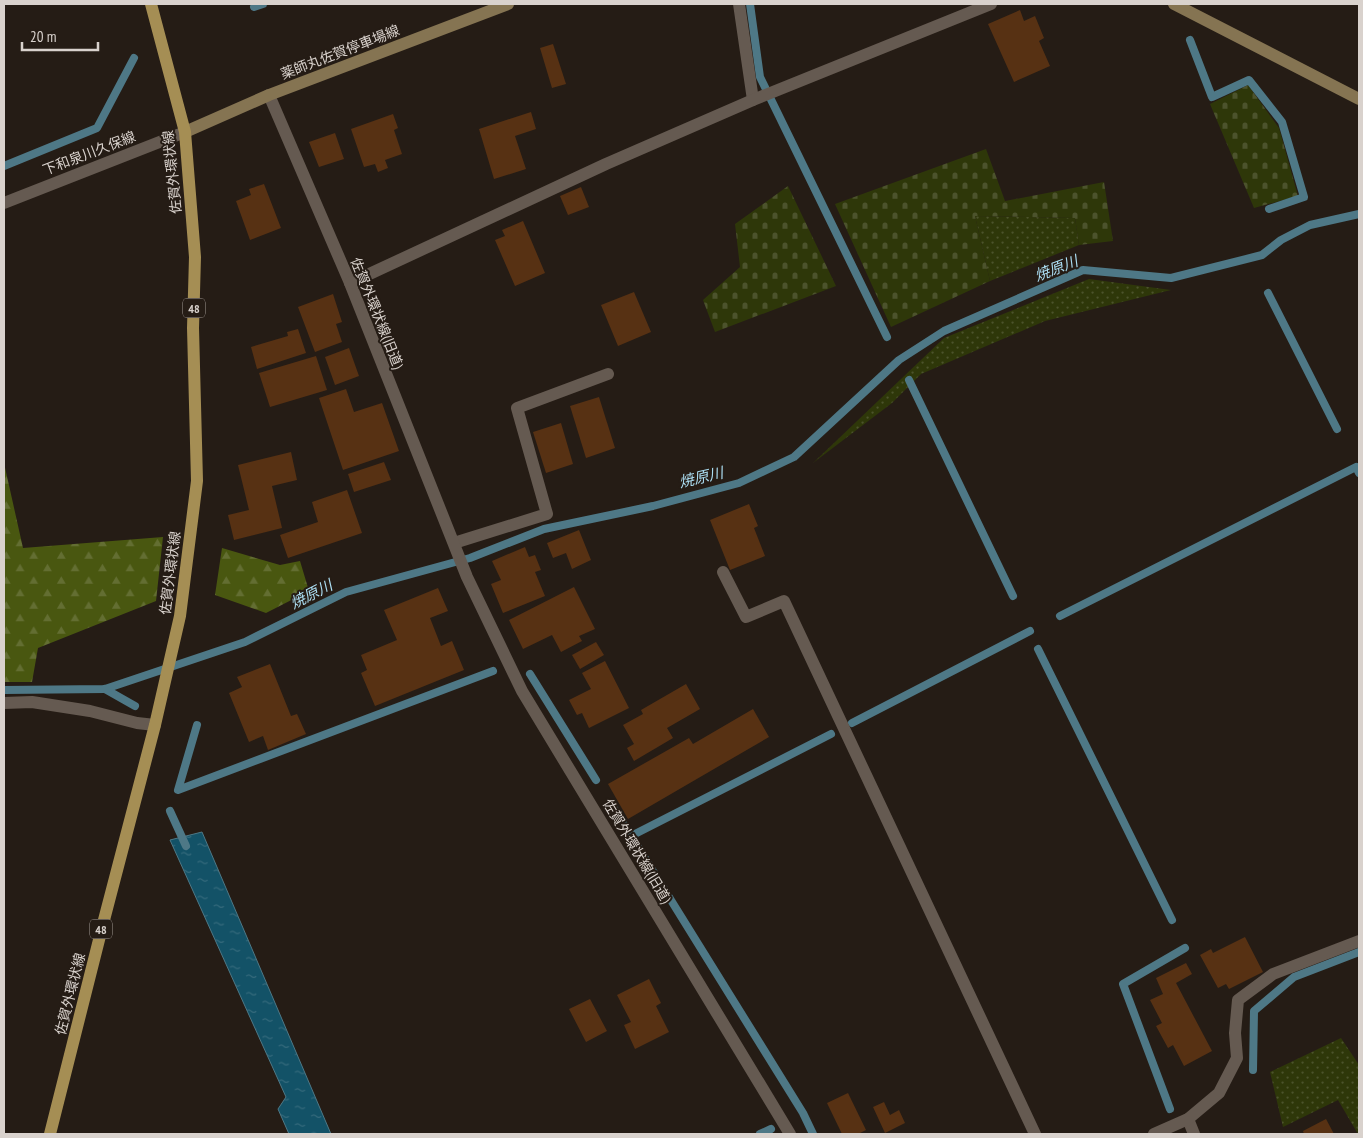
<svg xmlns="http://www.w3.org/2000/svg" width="1363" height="1138" viewBox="0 0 1363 1138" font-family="'PT Sans Narrow','Noto Sans JP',sans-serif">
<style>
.grass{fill:url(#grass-dots)}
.forest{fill:url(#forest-firs)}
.cemetery{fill:url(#cemetery-stones)}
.water{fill:url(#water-ripples);stroke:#4e7886}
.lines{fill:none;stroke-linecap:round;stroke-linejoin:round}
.stream{stroke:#4e7886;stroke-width:8}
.building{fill:#573113}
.service{stroke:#655a51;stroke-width:12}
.minor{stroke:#655a51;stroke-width:12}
.tertiary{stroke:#655a51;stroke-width:12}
.secondary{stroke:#857452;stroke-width:12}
.primary{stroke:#a58e54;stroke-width:12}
.labels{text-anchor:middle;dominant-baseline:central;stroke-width:4;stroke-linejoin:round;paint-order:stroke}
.shield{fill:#251c15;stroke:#a39b96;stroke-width:1}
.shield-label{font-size:12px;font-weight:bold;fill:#d9d2cd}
.street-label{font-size:14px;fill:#d9d2cd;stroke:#251c15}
.water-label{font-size:15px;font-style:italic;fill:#acdef3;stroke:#251c15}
</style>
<defs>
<pattern id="grass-dots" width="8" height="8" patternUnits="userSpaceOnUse" patternTransform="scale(1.25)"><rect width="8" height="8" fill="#2e3709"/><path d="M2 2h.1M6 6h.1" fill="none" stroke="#4c532c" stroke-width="1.8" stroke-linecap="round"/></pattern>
<pattern id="forest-firs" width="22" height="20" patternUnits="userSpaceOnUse" patternTransform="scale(1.25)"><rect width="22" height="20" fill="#495710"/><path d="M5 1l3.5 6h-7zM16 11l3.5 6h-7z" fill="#636e32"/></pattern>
<pattern id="cemetery-stones" width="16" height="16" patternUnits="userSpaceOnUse" patternTransform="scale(1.25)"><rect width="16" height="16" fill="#2e3709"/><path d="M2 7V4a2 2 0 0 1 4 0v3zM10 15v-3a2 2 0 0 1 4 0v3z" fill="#4c532c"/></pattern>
<pattern id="water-ripples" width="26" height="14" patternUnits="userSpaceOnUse" patternTransform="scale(1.25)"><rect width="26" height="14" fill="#135267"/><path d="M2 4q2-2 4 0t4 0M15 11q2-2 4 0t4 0" fill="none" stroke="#356a7c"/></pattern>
</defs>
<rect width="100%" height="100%" fill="#251c15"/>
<g class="grass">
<path d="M975,216l100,2 4,27 -89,36z"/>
<path d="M1089,279l82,11 -126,31 -124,53 -29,29 -79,60 131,-125z"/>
<path d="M1341,1038l18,27v69h-1l-20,-34 -55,27 -13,-55z"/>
</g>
<g class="forest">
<path d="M4,463l19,85 140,-11 -7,64 -118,47 -6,34h-28z"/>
<path d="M222,548l58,17 20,-4 9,30 -43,22 -51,-18z"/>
</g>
<g class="cemetery">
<path d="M1248,85l31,43 19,68 -44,12 -44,-104z"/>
<path d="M986,149l19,52 99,-19 9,59 -34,4 -4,-27 -100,-2 15,65 -99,46 -56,-123z"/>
<path d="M788,186l48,100 -121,46 -12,-32 37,-33 -5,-43z"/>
</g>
<path class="water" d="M202,832l129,302h-42l-11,-25 8,-12 -116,-257z"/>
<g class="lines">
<g class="stream">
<path d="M750,4l10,73 127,260"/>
<path d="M254,7l9,-3"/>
<path d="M1190,40l22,57 37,-17 33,42 22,75 -35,12"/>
<path d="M4,166l93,-38 37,-70"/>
<path d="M1268,293l69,136"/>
<path d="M909,380l104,216"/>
<path d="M1060,616l296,-149 3,6"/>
<path d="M1038,649l134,271"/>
<path d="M530,674l66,106"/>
<path d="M105,689l30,17"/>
<path d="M4,690l101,-1 140,-47 101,-50 124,-34 74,-29 109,-23 86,-23 55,-26 105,-97 45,-29 139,-61 88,8 91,-23 19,-15 29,-15 49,-11"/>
<path d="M852,723l178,-92"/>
<path d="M197,725l-19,65 315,-119"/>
<path d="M615,810l188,303 10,21"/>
<path d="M170,811l16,35"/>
<path d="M631,836l200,-102"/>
<path d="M1253,1070l1,-59 40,-34 65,-25"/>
<path d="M1170,1109l-47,-125 62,-36"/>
<path d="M760,1134l11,-5"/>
</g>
</g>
<g class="building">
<path d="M1020,10l4,11 11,-5 9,22 -5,3 11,25 -36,16 -26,-58z"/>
<path d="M553,44l13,40 -14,4 -12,-40z"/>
<path d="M531,112l5,17 -21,7 11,33 -32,10 -15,-50z"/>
<path d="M393,114l5,14 -4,2 8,24 -17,6 3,8 -10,4 -3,-8 -11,3 -13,-38z"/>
<path d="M335,133l9,26 -25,8 -10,-25z"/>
<path d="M264,184l17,44 -31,12 -14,-39 15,-6 -2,-6z"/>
<path d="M581,187l8,20 -21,8 -8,-19z"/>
<path d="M523,221l22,52 -30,13 -20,-46 10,-4 -3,-6z"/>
<path d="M634,292l17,40 -33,14 -17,-41z"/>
<path d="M333,294l9,28 -6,2 6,18 -27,10 -17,-45z"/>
<path d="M298,329l8,24 -49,16 -6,-22 37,-11 -1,-4z"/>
<path d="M349,348l10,28 -24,9 -10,-28z"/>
<path d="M316,356l11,34 -57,17 -11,-34z"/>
<path d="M346,389l8,23 28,-9 17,48 -56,19 -24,-72z"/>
<path d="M599,397l16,51 -29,10 -16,-52z"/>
<path d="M561,423l12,41 -27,9 -13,-41z"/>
<path d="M291,452l6,28 -25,6 10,42 -48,12 -6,-25 21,-5 -11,-45z"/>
<path d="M384,462l7,18 -37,12 -6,-18z"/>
<path d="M347,490l15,43 -74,25 -8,-23 38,-13 -6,-20z"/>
<path d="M749,504l9,22 -4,2 11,28 -35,14 -20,-50z"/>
<path d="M579,530l12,30 -19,9 -6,-16 -13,5 -6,-15z"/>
<path d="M525,547l4,10 6,-2 6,15 -6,2 10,24 -42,17 -12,-29 10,-4 -9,-19z"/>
<path d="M574,587l21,42 -16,7 3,5 -21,11 -9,-17 -29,14 -14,-29z"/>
<path d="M438,588l10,23 -18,7 11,28 11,-5 12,29 -89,36 -14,-33 6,-3 -6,-15 36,-15 -13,-30z"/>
<path d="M596,642l8,13 -24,14 -8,-14z"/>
<path d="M605,661l24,47 -40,20 -7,-15 -5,2 -8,-15 22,-11 -9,-16z"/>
<path d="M270,664l21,52 6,-2 9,20 -38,16 -5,-14 -14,6 -20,-49 13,-6 -5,-10z"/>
<path d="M686,684l14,25 -33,19 6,10 -39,23 -7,-13 7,-4 -11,-19 20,-11 -2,-4z"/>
<path d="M753,709l16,28 -141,82 -20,-35 81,-46 4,6z"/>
<path d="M1245,937l18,35 -34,17 -3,-5 -8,4 -18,-33 11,-6 2,4z"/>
<path d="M1186,963l6,11 -16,9 36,68 -28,15 -11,-21 -5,3 -12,-22 6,-3 -12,-23 13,-6 -7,-16z"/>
<path d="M649,979l12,24 -5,3 13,26 -34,17 -11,-24 7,-3 -14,-27z"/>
<path d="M590,999l17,32 -21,11 -17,-33z"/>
<path d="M848,1093l18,37 -8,4h-16l-15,-31z"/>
<path d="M884,1102l6,13 9,-5 6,13 -20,10 -12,-26z"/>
<path d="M1326,1119l8,15h-30l-1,-3z"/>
</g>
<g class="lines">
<path class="service" d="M454,543l93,-29 -30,-106 91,-34"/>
<g class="minor">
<path d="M739,4l14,96"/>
<path d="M269,95l81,188 117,294 55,114 268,443"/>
<path d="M350,283l256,-119 147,-64 238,-96"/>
<path d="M723,572l23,45 38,-16 251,533"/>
<path d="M4,703l28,-1 58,9 47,12 18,2"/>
<path d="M1188,1119l6,15"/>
<path d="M1154,1134l34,-15 31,-26 18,-35 -2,-25 3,-33 35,-26 86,-33"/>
</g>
<path class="tertiary" d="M4,203l181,-71"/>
<g class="secondary">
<path d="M1174,4l185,95"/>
<path d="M185,132l84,-37 239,-91"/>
</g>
<path class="primary" d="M50,1134l54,-214 51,-195 25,-109 17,-135 -4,-153 2,-71 -10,-125 -34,-128"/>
</g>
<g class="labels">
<g class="shield">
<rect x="183" y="298.5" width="22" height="19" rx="4"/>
<rect x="90" y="919.5" width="22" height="19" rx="4"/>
</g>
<g class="shield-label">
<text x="194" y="308">48</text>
<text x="101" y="929">48</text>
</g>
<g class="street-label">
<text transform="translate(340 52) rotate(-21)">薬師丸佐賀停車場線</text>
<text transform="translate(89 153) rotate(-21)">下和泉川久保線</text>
<text transform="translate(172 172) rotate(-96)">佐賀外環状線</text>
<text transform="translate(377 313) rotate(68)">佐賀外環状線(旧道)</text>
<text transform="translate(170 573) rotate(-83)">佐賀外環状線</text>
<text transform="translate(637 851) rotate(59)">佐賀外環状線(旧道)</text>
<text transform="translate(70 994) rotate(-76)">佐賀外環状線</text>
</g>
<g class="water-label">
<text transform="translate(1056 268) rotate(-21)">焼原川</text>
<text transform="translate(701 477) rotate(-13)">焼原川</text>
<text transform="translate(311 594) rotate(-27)">焼原川</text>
</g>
</g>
<rect width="1363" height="1138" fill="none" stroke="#d9d2cd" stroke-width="10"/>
<path d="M22 42v8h76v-8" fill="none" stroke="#d9d2cd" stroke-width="2.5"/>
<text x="30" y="42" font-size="15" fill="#d9d2cd" stroke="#251c15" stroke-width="4" paint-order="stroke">20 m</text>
</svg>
